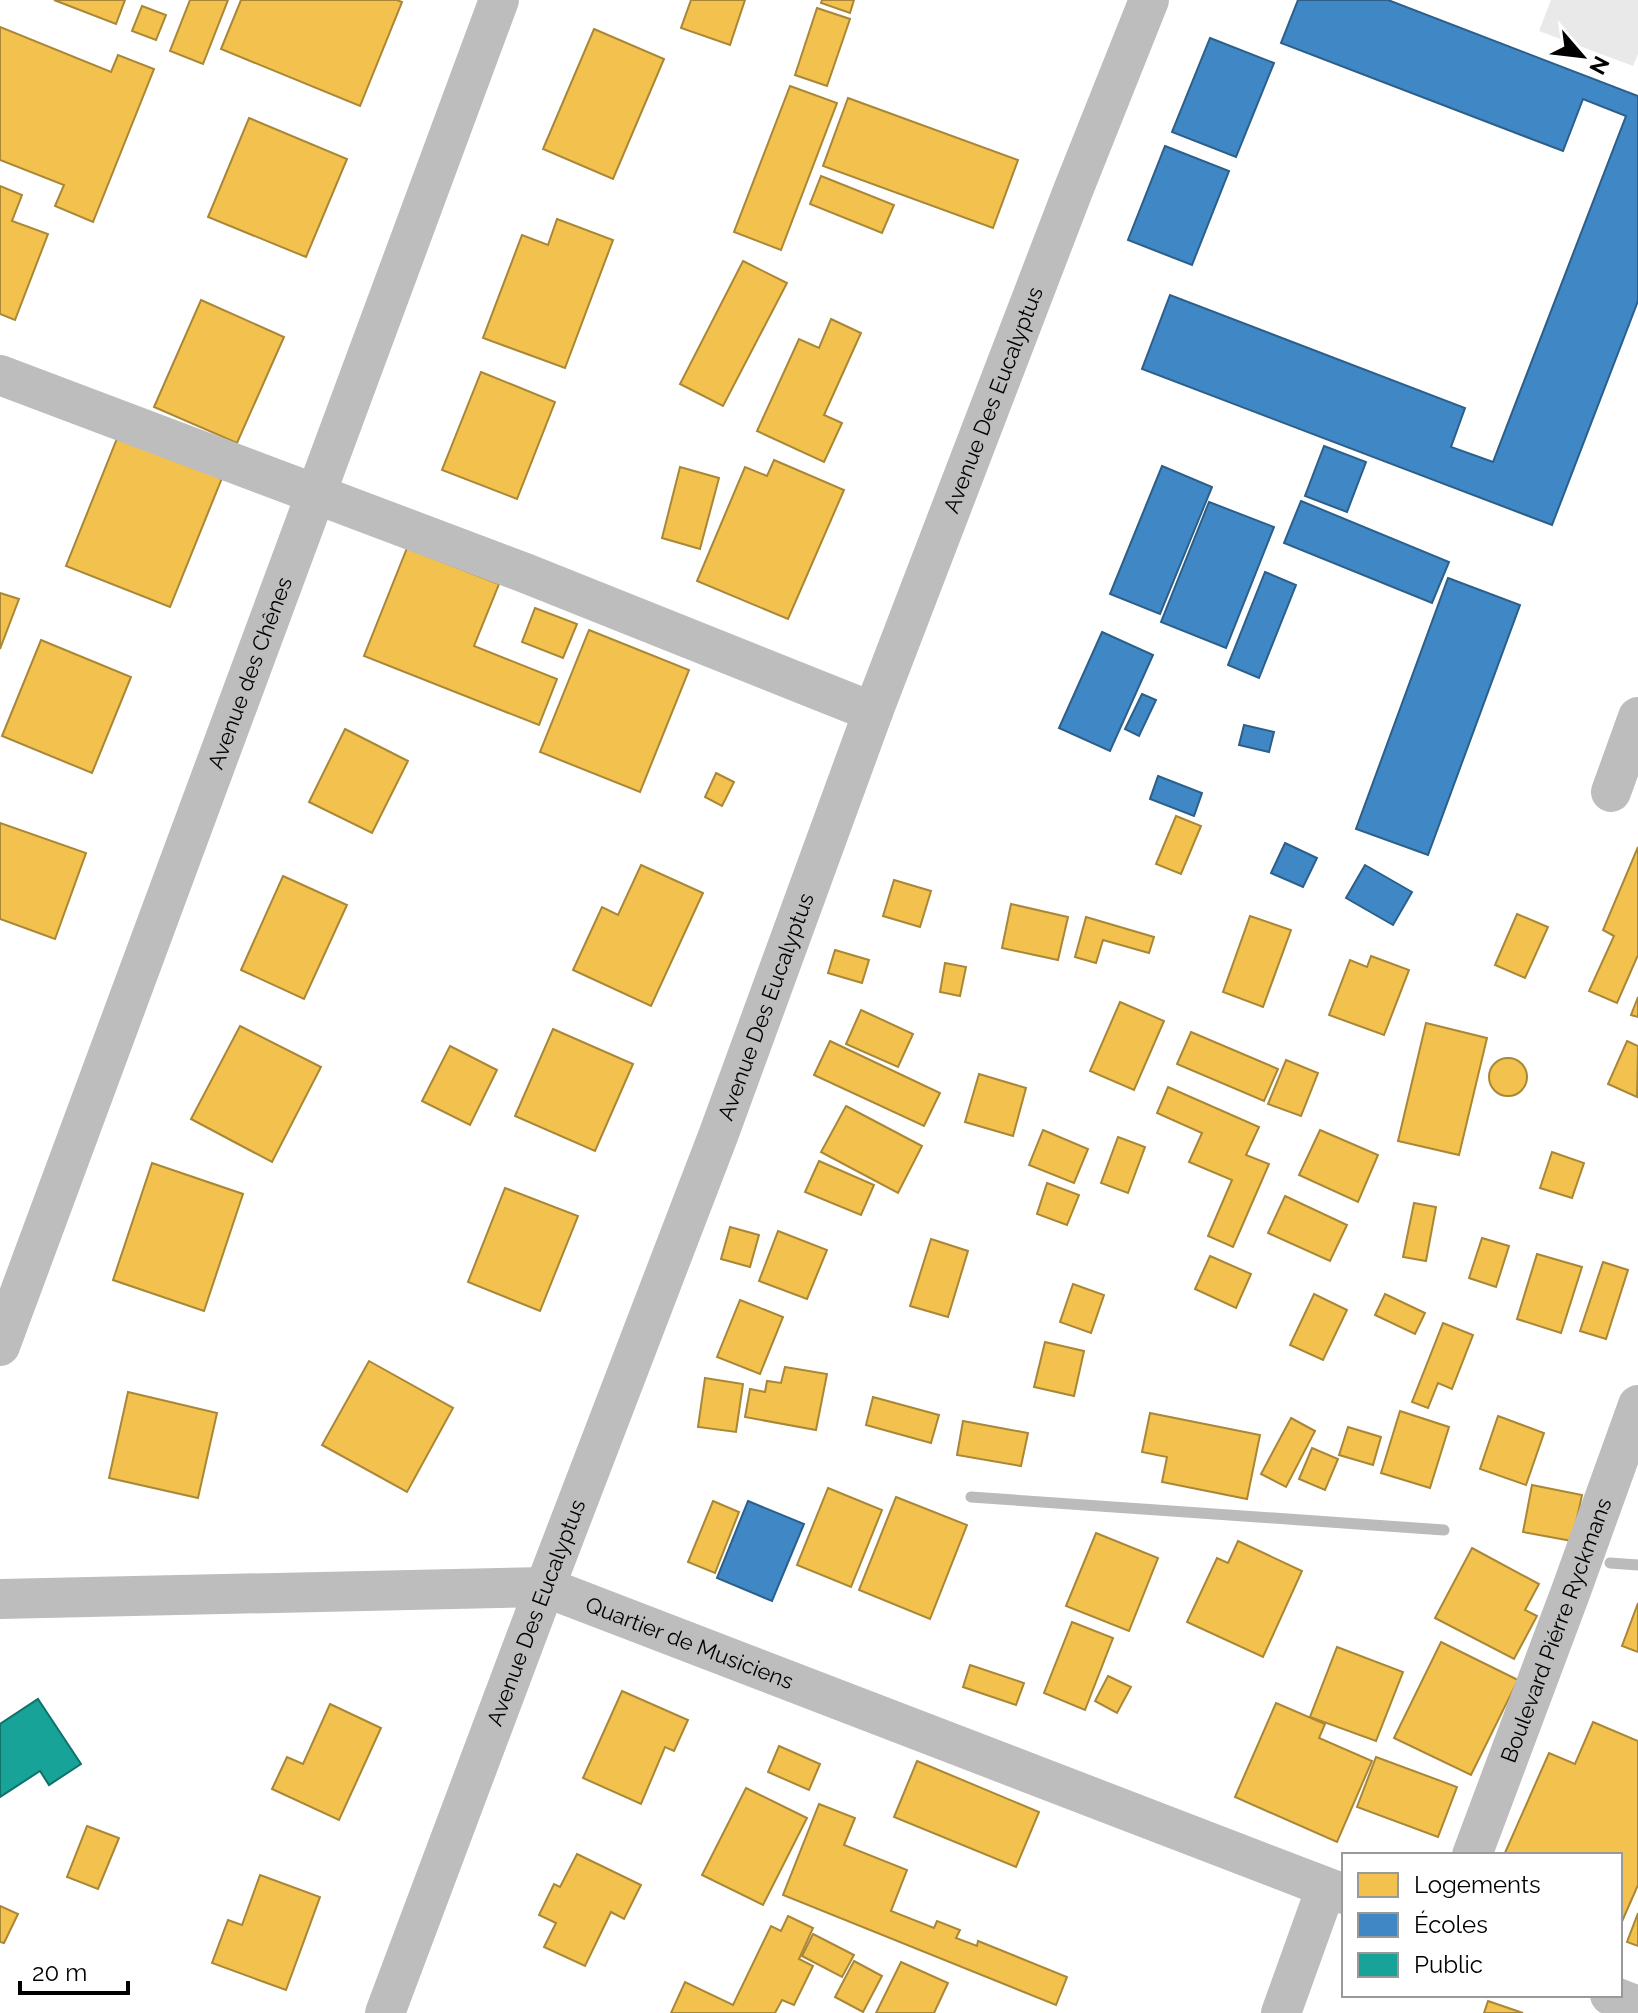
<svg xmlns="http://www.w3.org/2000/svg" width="1638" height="2013" viewBox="0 0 1638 2013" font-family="Raleway,sans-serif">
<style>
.green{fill:#e9e9e9}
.homes{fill:#f2c14e;stroke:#a98737;stroke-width:2}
.schools{fill:#3f88c5;stroke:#2c5f8a;stroke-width:2}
.public{fill:#17a398;stroke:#10726a;stroke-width:2}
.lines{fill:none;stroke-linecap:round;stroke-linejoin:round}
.stream{stroke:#bbb;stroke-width:11}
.street{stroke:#bdbdbd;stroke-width:40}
.labels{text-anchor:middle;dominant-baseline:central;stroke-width:8;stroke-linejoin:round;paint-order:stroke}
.street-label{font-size:22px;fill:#000;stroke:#fff}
</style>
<rect width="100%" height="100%" fill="#fff"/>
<path class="green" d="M1551,0h87v54l-5,12 -94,-35z"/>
<g class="homes">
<path d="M54,0h71l-9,24z"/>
<path d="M190,0h38l-25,64 -33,-13z"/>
<path d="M241,0h156l5,2 -42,104 -139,-57z"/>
<path d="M691,0h54l-15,45 -49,-17z"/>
<path d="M822,0h32l-4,13 -29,-10z"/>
<path d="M142,6l24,9 -10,25 -24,-9z"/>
<path d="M817,8l33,11 -23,67 -32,-11z"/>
<path d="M0,27l111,45 7,-17 36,14 -61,153 -38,-16 9,-21 -64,-25z"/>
<path d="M594,29l70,30 -51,120 -70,-30z"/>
<path d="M790,86l47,17 -56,147 -47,-18z"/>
<path d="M848,98l170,62 -25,68 -170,-62z"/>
<path d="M249,118l98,41 -41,98 -98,-40z"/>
<path d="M821,176l73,29 -12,28 -72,-29z"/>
<path d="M0,186l22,9 -10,26 36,13 -33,86 -15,-6z"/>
<path d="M557,219l56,21 -48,128 -82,-30 39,-103 26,10z"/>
<path d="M743,261l44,22 -64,123 -43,-22z"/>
<path d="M201,300l83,37 -47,106 -83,-36z"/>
<path d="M831,319l30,14 -37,82 18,8 -18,39 -67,-31 42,-92 20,9z"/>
<path d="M481,372l74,30 -38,97 -75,-29z"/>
<path d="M118,436l104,42 -52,129 -104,-41z"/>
<path d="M774,460l70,30 -56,129 -91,-38 48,-114 22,9z"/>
<path d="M680,467l39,11 -19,71 -38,-11z"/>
<path d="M407,548l92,36 -25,62 83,33 -18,46 -175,-69z"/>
<path d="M0,593l19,6 -19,50z"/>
<path d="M535,608l42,16 -14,34 -41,-16z"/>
<path d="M589,630l100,40 -49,122 -100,-40z"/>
<path d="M41,640l90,37 -39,96 -90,-37z"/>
<path d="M345,729l63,32 -36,72 -63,-31z"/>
<path d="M716,773l18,9 -12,24 -17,-9z"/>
<path d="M1176,816l25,10 -20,48 -25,-10z"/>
<path d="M0,823l86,30 -31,86 -55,-20z"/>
<path d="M1638,847v108l-21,48 -28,-12 25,-55 -11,-6z"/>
<path d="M641,865l62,28 -52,113 -78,-36 29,-63 16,8z"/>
<path d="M283,876l64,29 -43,94 -63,-29z"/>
<path d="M894,880l37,11 -11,36 -37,-11z"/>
<path d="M1011,904l57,13 -10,43 -56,-12z"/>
<path d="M1517,914l31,13 -23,51 -30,-13z"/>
<path d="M1250,916l41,14 -28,77 -40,-15z"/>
<path d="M1086,917l68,20 -5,16 -46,-13 -7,23 -21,-6z"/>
<path d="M835,950l34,10 -7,23 -34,-10z"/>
<path d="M1371,956l38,14 -25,65 -55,-20 21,-55 17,7z"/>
<path d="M945,963l21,4 -6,29 -20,-4z"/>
<path d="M1638,997v20l-7,-2z"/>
<path d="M1120,1002l44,19 -30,69 -44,-19z"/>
<path d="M861,1010l52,24 -15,33 -52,-23z"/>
<path d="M1426,1023l61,15 -28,117 -61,-14z"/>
<path d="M240,1026l81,41 -49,95 -81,-43z"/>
<path d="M553,1029l80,35 -38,87 -80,-35z"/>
<path d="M1191,1032l87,37 -14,32 -87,-37z"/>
<path d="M830,1041l110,52 -16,33 -110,-51z"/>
<path d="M1627,1041l11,5 -1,51 -29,-13z"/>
<path d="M450,1046l47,24 -27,55 -48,-24z"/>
<circle cx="1508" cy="1077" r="19"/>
<path d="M1286,1060l32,13 -17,43 -33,-12z"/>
<path d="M979,1074l47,14 -13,48 -48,-14z"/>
<path d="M1168,1087l91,40 -13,28 23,9 -36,83 -25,-11 24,-56 -43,-18 13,-29 -45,-20z"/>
<path d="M846,1106l76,40 -24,47 -77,-41z"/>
<path d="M1043,1130l45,19 -14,34 -45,-18z"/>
<path d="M1320,1130l58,25 -20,47 -59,-27z"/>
<path d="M1118,1137l27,10 -17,46 -27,-10z"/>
<path d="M1552,1152l32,11 -12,35 -32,-10z"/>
<path d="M819,1161l55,24 -13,30 -56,-23z"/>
<path d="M152,1163l91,31 -39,117 -91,-31z"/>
<path d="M1047,1183l32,12 -12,30 -30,-11z"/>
<path d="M505,1188l73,28 -38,95 -72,-29z"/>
<path d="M1285,1196l62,29 -17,36 -62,-28z"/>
<path d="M1414,1203l22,4 -10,54 -23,-4z"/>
<path d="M730,1227l29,8 -9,32 -29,-8z"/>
<path d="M778,1231l49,19 -20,49 -48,-18z"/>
<path d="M1482,1238l27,8 -13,41 -27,-9z"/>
<path d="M931,1239l37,12 -20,66 -38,-11z"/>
<path d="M1537,1254l45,13 -21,66 -44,-14z"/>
<path d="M1210,1256l41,18 -15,34 -41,-19z"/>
<path d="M1603,1262l25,8 -22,69 -26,-8z"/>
<path d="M1073,1284l31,11 -13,38 -31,-11z"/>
<path d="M1314,1294l33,16 -24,50 -33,-15z"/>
<path d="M1385,1294l40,19 -10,21 -40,-19z"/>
<path d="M740,1300l43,17 -23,57 -43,-17z"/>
<path d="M1443,1323l30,12 -21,54 -14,-6 -10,25 -16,-6z"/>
<path d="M1045,1342l39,9 -10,45 -40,-9z"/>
<path d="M369,1361l84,47 -46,84 -85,-47z"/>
<path d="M785,1367l42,7 -11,56 -71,-13 5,-28 15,3 2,-11 14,2z"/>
<path d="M705,1378l38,6 -7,48 -38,-5z"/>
<path d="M128,1392l89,21 -19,85 -89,-20z"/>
<path d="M873,1397l66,18 -8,28 -65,-18z"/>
<path d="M1400,1411l49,16 -19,61 -49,-15z"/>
<path d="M1150,1413l110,22 -13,64 -85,-17 5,-25 -25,-5z"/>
<path d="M1498,1416l46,17 -18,52 -46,-16z"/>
<path d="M1291,1418l24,13 -29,56 -25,-13z"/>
<path d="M963,1421l65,12 -7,33 -64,-11z"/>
<path d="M1348,1427l33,10 -8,28 -34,-10z"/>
<path d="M1312,1448l26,11 -13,31 -26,-11z"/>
<path d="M1532,1485l50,10 -10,46 -49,-9z"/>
<path d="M828,1488l54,22 -31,77 -54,-22z"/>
<path d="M896,1497l71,28 -37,94 -71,-29z"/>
<path d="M713,1501l26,11 -24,61 -27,-11z"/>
<path d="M1096,1533l62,25 -29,73 -63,-25z"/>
<path d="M1238,1541l64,30 -39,86 -76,-35 30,-64 11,5z"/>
<path d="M1472,1548l67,36 -14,26 12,6 -23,43 -79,-41z"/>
<path d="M1638,1603v49l-16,-6z"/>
<path d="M1072,1622l41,16 -28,72 -41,-17z"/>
<path d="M1441,1642l77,38 -47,95 -77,-37z"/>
<path d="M1337,1647l66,25 -27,69 -66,-24z"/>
<path d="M970,1665l54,18 -8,22 -53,-18z"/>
<path d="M1108,1676l23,11 -14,26 -22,-12z"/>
<path d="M622,1691l66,29 -14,31 -9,-4 -24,57 -58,-26z"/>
<path d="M1276,1703l49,21 -6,14 53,23 -35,81 -102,-45z"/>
<path d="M330,1704l51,24 -42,92 -67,-31 15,-32 16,7z"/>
<path d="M1593,1722l45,19v144l-18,41v-71h-116l45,-102 26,11z"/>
<path d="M779,1746l41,18 -11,26 -41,-18z"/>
<path d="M1376,1757l81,30 -19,50 -81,-30z"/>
<path d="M917,1761l122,51 -23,55 -122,-50z"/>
<path d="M746,1788l61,30 -44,87 -61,-30z"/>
<path d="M819,1804l36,14 -11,27 63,25 -16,41 43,17 3,-7 23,9 -4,8 21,8 1,-5 89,36 -11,28 -273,-110z"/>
<path d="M87,1826l32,12 -21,51 -31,-12z"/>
<path d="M577,1854l64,31 -17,34 -13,-7 -26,54 -41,-19 12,-24 -17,-8 15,-31 6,3z"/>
<path d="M260,1875l60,22 -34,93 -74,-27 16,-43 14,5z"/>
<path d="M0,1906l18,8 -14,29 -4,-1z"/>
<path d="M1638,1913v33l-11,-4z"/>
<path d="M788,1916l25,12 -14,31 14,7 -19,39 -12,-5 -7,13h-104l14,-31 48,23 38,-79 10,5z"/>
<path d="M813,1934l41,21 -12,22 -40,-21z"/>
<path d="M854,1961l28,15 -19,36 -28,-15z"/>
<path d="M901,1962l47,21 -14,30h-58z"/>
<path d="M1488,2001l35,12h-39z"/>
</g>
<g class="schools">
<path d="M1298,0h90l250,96v205l-86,224 -410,-156 28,-74 295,113 -14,39 42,15 133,-346 -43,-17 -20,52 -282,-108z"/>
<path d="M1210,38l64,25 -38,94 -64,-25z"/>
<path d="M1165,146l64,25 -37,94 -64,-25z"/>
<path d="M1324,446l42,16 -19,50 -42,-16z"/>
<path d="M1162,466l50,21 -52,127 -50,-20z"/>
<path d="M1301,501l148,61 -17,41 -148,-60z"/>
<path d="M1209,502l65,25 -48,121 -65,-26z"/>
<path d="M1265,572l31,13 -37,93 -31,-13z"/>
<path d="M1448,578l72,27 -92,250 -72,-26z"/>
<path d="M1102,632l51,23 -43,96 -51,-23z"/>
<path d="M1142,694l14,6 -17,36 -14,-7z"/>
<path d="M1244,725l30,7 -5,20 -30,-7z"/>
<path d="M1158,776l44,17 -8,23 -44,-17z"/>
<path d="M1285,843l32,15 -14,29 -32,-14z"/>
<path d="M1365,865l47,27 -19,33 -47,-27z"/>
<path d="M748,1501l56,23 -32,77 -55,-23z"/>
</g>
<path class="public" d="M38,1699l43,65 -32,21 -9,-14 -40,26v-73z"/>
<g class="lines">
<g class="stream">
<path d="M971,1497l473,33"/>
<path d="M1610,1563l28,2"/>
</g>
<g class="street">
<path d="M0,375l525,198 348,139"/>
<path d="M1611,792l27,-75"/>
<path id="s1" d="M0,1346l499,-1346"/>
<path id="s2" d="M0,1599l545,-12 799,307"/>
<path id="s3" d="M1472,1855l99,-264 67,-186"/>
<path d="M1610,1995l28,11"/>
<path id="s4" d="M385,2013l160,-426 173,-451 155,-424 201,-524 75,-188"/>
<path d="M1281,2013l45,-125"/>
</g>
</g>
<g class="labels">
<g class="street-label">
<text stroke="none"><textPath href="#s4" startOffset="1724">Avenue Des Eucalyptus</textPath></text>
<text stroke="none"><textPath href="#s1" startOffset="718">Avenue des Chênes</textPath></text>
<text stroke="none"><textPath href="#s4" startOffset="1076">Avenue Des Eucalyptus</textPath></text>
<text stroke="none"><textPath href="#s4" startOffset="428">Avenue Des Eucalyptus</textPath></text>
<text stroke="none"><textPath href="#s3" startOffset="240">Boulevard Piérre Ryckmans</textPath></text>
<text stroke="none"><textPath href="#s2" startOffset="700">Quartier de Musiciens</textPath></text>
</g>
</g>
<rect x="1342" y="1853" width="280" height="144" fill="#ffffff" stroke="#999999" stroke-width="2"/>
<rect x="1358" y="1873" width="40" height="24" fill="#f2c14e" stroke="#999999" stroke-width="2"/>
<text x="1414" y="1893" font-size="24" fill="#000000">Logements</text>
<rect x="1358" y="1913" width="40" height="24" fill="#3f88c5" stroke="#999999" stroke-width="2"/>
<text x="1414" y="1933" font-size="24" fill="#000000">Écoles</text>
<rect x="1358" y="1953" width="40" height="24" fill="#17a398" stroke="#999999" stroke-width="2"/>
<text x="1414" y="1973" font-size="24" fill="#000000">Public</text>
<g transform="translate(1582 56) rotate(118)" stroke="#ffffff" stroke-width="6" paint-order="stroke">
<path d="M0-6L14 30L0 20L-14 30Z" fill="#000000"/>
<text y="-12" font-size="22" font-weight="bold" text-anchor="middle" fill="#000000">N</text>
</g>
<path d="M20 1981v12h108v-12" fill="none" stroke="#000000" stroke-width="4"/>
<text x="32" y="1981" font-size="24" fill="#000000" stroke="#ffffff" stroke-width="6" paint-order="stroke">20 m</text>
</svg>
